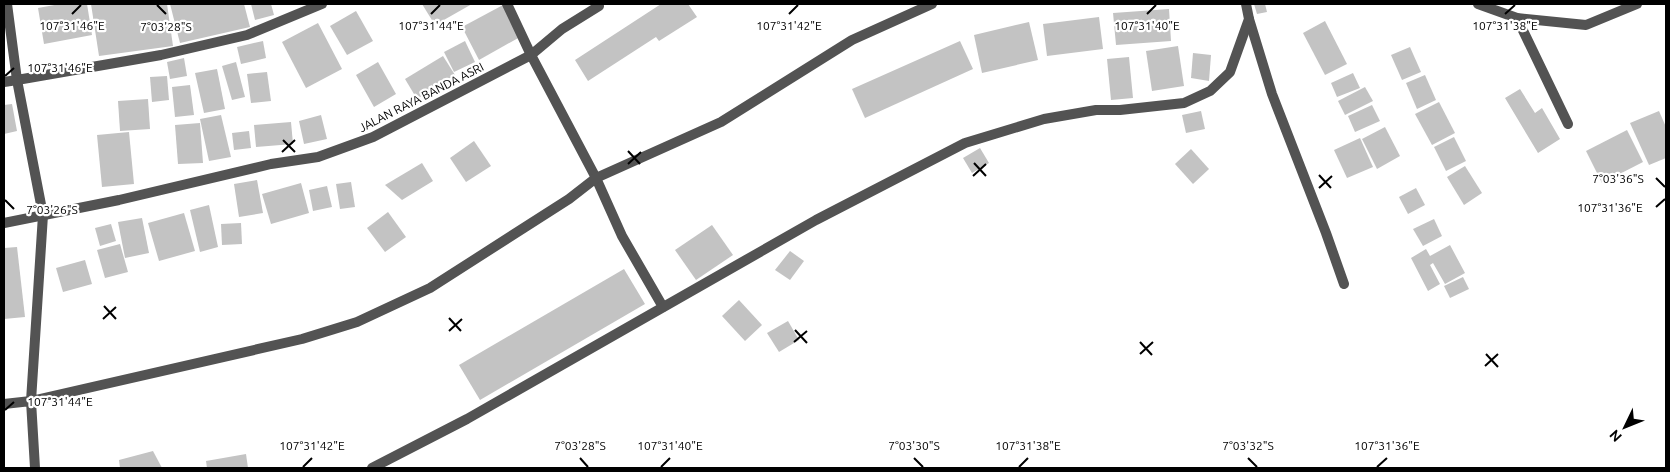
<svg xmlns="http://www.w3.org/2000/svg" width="1670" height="472" viewBox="0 0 1670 472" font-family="Ubuntu,sans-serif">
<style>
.building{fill:#c3c3c3}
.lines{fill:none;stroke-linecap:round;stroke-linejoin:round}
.street{stroke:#535353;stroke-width:10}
.ticks{fill:none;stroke:#000;stroke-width:2}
.labels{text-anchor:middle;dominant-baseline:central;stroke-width:4.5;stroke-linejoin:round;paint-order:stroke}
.street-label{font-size:12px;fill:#000;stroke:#fff}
.ticks-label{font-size:12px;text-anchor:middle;fill:#000;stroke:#fff;stroke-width:4.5;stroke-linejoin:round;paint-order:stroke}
</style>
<rect width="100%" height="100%" fill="#fff"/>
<g class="building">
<path d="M60,4h27l5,31 -48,9 -6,-36z"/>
<path d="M91,4h76l6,42 -74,10z"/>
<path d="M170,4h74l6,23 -70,16z"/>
<path d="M251,4h20l3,11 -19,5z"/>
<path d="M422,4h50l-37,21z"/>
<path d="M661,4h27l9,13 -38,24 -3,-4 -68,44 -13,-21z"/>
<path d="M1254,4h11l2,8 -10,2z"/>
<path d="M503,5l17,32 -41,23 -17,-33z"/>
<path d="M1169,9l2,32 -55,4 -3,-32z"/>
<path d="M356,11l17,30 -26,14 -17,-29z"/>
<path d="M1099,17l4,32 -56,7 -4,-32z"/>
<path d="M1325,21l22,43 -22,11 -22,-42z"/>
<path d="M1029,22l9,38 -56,13 -8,-38z"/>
<path d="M318,23l24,46 -36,19 -24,-46z"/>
<path d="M263,41l3,17 -25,6 -4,-17z"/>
<path d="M465,41l10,21 -21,10 -10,-20z"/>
<path d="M960,41l13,28 -108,49 -13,-29z"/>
<path d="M1178,46l6,40 -32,5 -6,-40z"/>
<path d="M1410,47l11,25 -19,8 -11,-25z"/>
<path d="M1193,53l18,2 -2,26 -18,-3z"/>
<path d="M443,56l12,19 -38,24 -12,-20z"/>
<path d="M1129,57l4,41 -22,2 -4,-41z"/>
<path d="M184,58l3,18 -17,3 -3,-17z"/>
<path d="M236,62l9,35 -13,3 -10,-34z"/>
<path d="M378,62l18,32 -22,13 -18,-32z"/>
<path d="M217,69l8,40 -21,4 -9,-40z"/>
<path d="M267,72l4,29 -20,2 -4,-29z"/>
<path d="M1353,73l7,15 -23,9 -6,-14z"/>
<path d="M1425,75l11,25 -19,9 -11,-26z"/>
<path d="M167,76l2,24 -17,2 -2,-25z"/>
<path d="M190,85l4,30 -19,2 -3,-30z"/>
<path d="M1365,87l8,14 -28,14 -7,-14z"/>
<path d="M1520,89l15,24 7,-5 18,31 -22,14 -33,-55z"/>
<path d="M148,99l2,30 -30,2 -2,-30z"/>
<path d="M1439,102l16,31 -23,12 -17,-31z"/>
<path d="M12,104l5,27 -13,3v-29z"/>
<path d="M1372,105l8,16 -25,11 -7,-16z"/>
<path d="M1201,111l4,18 -19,4 -4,-18z"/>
<path d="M1659,111l7,16v31l-17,7 -19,-42z"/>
<path d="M221,115l10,42 -22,4 -9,-42z"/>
<path d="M321,115l6,24 -23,5 -5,-23z"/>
<path d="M291,122l2,22 -37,3 -2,-22z"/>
<path d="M200,123l3,40 -25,1 -3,-39z"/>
<path d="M1385,127l15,29 -23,13 -15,-30z"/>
<path d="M1627,130l16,32 -41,21 -16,-32z"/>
<path d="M249,131l2,17 -17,2 -2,-17z"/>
<path d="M129,132l5,52 -32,3 -5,-52z"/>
<path d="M1454,137l12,24 -20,10 -12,-24z"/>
<path d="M1360,138l13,29 -26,11 -13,-28z"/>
<path d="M474,141l17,25 -25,16 -16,-24z"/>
<path d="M980,148l9,15 -17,10 -9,-15z"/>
<path d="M1191,149l18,20 -16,15 -18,-20z"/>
<path d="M422,163l11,18 -31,19 -17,-15z"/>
<path d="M1465,166l17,27 -18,12 -17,-28z"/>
<path d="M257,180l6,33 -24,4 -5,-33z"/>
<path d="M351,182l4,25 -15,2 -4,-25z"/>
<path d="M301,183l8,30 -38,11 -9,-30z"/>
<path d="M327,186l5,21 -19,4 -4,-21z"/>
<path d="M1416,188l9,17 -17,9 -9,-17z"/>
<path d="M209,205l9,42 -18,5 -10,-42z"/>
<path d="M388,212l18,25 -21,15 -18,-24z"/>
<path d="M184,213l11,38 -36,10 -11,-38z"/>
<path d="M142,218l7,35 -24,5 -7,-36z"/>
<path d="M1434,219l8,17 -19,10 -10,-17z"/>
<path d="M241,223l1,21 -20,1 -1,-21z"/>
<path d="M111,224l5,17 -16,5 -5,-18z"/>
<path d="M712,225l21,30 -37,25 -21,-30z"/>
<path d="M120,244l8,28 -23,6 -8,-28z"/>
<path d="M1450,245l15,28 -20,11 -12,-21 -3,2 10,19 -12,7 -17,-33 15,-9 4,7z"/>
<path d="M17,247l8,70 -21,2v-71z"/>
<path d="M790,251l14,10 -14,19 -15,-10z"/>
<path d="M85,260l7,24 -29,8 -7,-24z"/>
<path d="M624,269l21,35 -165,96 -21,-35z"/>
<path d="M1463,277l6,12 -19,9 -6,-12z"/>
<path d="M739,300l23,25 -17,16 -23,-25z"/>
<path d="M788,321l11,19 -20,12 -12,-19z"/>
<path d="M153,451l9,17h-42l-1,-8z"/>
<path d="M246,454l2,14h-41l-1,-7z"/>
</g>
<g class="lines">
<g class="street">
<path d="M7,4l10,76 144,-25 86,-20 75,-31"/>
<path d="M507,4l24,51 65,123 26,58 41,71"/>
<path d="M1478,4l39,14 69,7 51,-21"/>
<path d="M1517,18l51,106"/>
<path d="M1249,19l23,75 54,139 18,51"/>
<path d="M4,82l13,-2 26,135 -12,186 271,-62 55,-17 73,-34 139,-89 27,-21 125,-56 131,-82 80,-36"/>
<path d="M4,223l115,-23 152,-36 47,-7 55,-20 158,-82 31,-26 37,-23"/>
<path d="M4,404l27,-3 4,67"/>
<path d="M372,468l95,-49 349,-199 149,-77 79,-24 52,-9h24l64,-7 26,-12 20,-19 19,-53 -3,-15"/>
</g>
</g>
<path class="ticks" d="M157,5l9,9M72,14l9,-9M431,14l9,-9M789,14l9,-9M1147,14l9,-9M1505,14l10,-9M5,76l9,-8M283,140l12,12M628,151l12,13M282,152l13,-12M974,163l12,13M628,164l13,-12M1319,175l12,13M973,176l13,-12M1656,178l9,9M1319,188l13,-12M5,200l9,9M1656,207l9,-8M104,306l12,13M449,318l12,13M103,319l13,-12M795,330l12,13M449,331l13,-12M794,342l13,-11M1140,342l12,13M1140,354l13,-12M1486,354l12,13M1485,366l13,-12M5,410l9,-8M580,458l8,9M914,458l9,9M1248,458l9,9M303,467l9,-9M661,467l9,-9M1019,467l9,-9M1377,467l10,-9"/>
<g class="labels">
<g class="street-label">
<text transform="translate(421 97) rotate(-27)">JALAN RAYA BANDA ASRI</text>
</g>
</g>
<g class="ticks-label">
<text x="72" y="30">107°31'46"E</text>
<text x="431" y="30">107°31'44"E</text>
<text x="789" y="30">107°31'42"E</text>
<text x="1147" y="30">107°31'40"E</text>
<text x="1505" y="30">107°31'38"E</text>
<text x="166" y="31">7°03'28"S</text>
<text x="60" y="72">107°31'46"E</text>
<text x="1618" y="183">7°03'36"S</text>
<text x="1610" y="212">107°31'36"E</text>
<text x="52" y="214">7°03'26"S</text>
<text x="60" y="406">107°31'44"E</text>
<text x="580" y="450">7°03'28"S</text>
<text x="914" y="450">7°03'30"S</text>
<text x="1248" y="450">7°03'32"S</text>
<text x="312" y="450">107°31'42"E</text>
<text x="670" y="450">107°31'40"E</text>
<text x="1028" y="450">107°31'38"E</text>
<text x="1387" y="450">107°31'36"E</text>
</g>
<rect width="1670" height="472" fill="none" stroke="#000000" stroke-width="10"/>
<g transform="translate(1625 427) rotate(227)" stroke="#ffffff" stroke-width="4" paint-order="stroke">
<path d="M0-4L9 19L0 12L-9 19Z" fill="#000000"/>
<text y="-8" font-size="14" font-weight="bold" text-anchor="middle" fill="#000000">N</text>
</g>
</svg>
